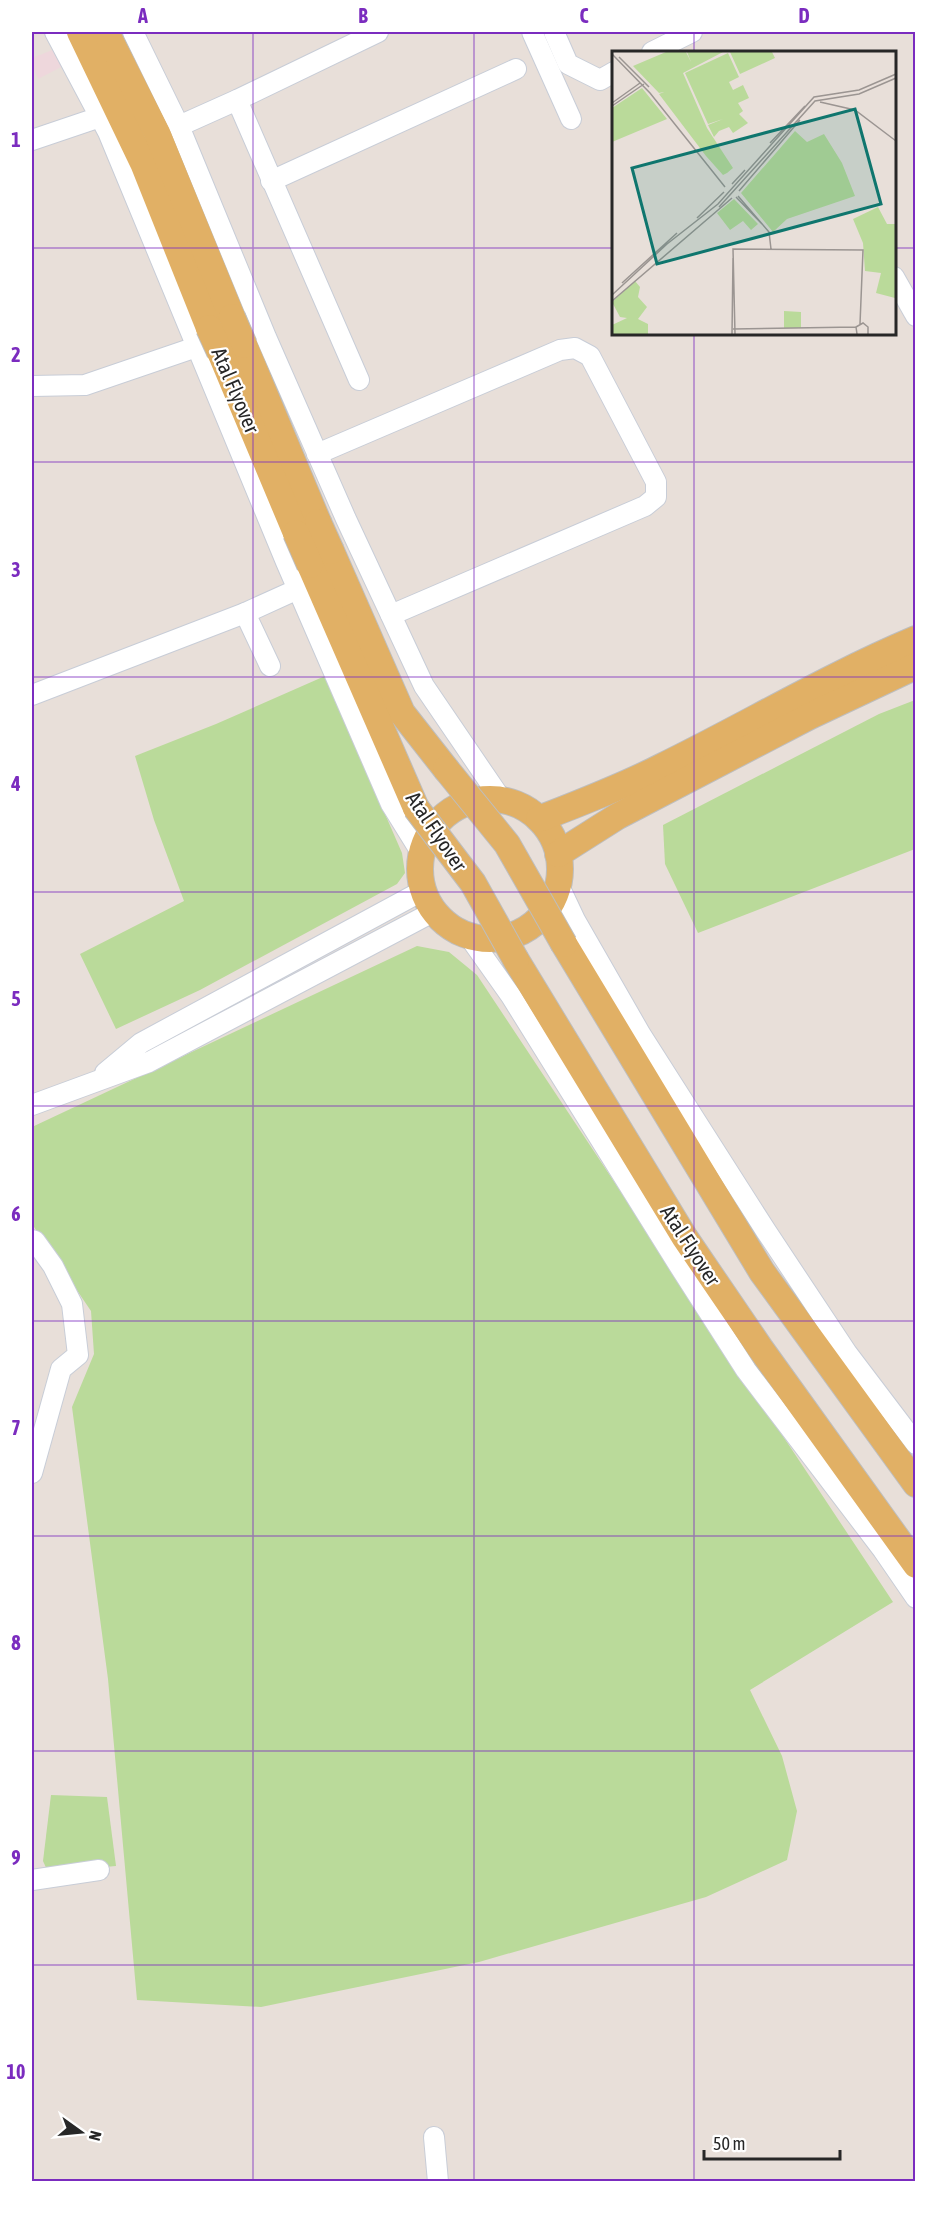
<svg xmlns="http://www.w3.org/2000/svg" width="947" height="2213" viewBox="0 0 947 2213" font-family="'Asap Condensed',sans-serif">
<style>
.medical{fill:#eed7dc}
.green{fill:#bada9a}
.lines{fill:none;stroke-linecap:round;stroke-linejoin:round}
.minor-casing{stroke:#c8cdd7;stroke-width:22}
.major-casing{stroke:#bebebe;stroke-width:28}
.minor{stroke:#fff;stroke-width:20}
.major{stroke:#e1b065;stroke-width:26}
.major-bridge-casing{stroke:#bebebe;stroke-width:28;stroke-linecap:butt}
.major-bridge{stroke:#e1b065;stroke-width:26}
.grid{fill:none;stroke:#7b2cbf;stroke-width:1.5;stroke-opacity:0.55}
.labels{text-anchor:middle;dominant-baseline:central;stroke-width:4.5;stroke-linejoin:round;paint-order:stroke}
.street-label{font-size:21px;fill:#272727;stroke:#fff}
.inset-road{fill:none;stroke:#9b9592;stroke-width:1.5}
.view{fill:#0f766e;fill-opacity:0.15;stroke:#0f766e;stroke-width:3}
.inset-edge{fill:none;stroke:#272727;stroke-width:3}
.neatline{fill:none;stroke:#7b2cbf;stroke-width:2}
.grid-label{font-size:20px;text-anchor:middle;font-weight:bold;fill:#7b2cbf}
</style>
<rect width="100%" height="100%" fill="#e8dfd9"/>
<path class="medical" d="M55,49l8,17 -25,13 -6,-15v-6z"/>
<g class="green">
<path d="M325,676l77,177 3,20 -8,11 -197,106 -84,39 -36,-75 104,-53 -30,-81 -19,-64 81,-32z"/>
<path d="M915,700v149l-217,84 -33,-69 -2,-39 216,-111z"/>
<path d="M417,946l32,6 28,23 416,627 -143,88 32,66 15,55 -10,49 -81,37 -227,65 -218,45 -124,-7 -29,-321 -36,-272 22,-53 -3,-43 -59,-87v-97z"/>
<path d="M51,1795l56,2 9,69 -68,6 -5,-11z"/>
</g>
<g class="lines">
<g class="minor-casing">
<g id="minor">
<path d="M55,32l53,100 178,430 105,242 31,50"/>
<path d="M133,32l46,94 87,211 80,182 78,167 77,113"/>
<path d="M532,32l39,87"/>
<path d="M554,32l14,32 32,16 14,-8"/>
<path d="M652,52l40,-20"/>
<path d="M237,100l122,280"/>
<path d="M179,126l58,-26 141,-68"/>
<path d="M32,140l68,-23"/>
<path d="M271,181l245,-112"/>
<path d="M894,277l22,39"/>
<path d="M32,386l53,-1 123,-42"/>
<path d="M317,454l243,-104 15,-2 15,8 66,126v15l-11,9 -254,109"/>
<path d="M245,613l25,53"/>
<path d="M32,695l213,-82 53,-24"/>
<path d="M559,886l16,34 66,115 125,196 81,122 69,91"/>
<path d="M470,938l41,58 169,271 66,103 137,180 33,48"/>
<path d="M105,1073l36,-30 281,-152"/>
<path d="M32,1105l117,-43 284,-150"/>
<path d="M32,1240l3,1 18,25 19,38 6,51 -17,14 -29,104"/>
<path d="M32,1880l67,-10"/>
<path d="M434,2137l4,45"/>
</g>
</g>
<g class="major-casing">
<g id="major">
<path d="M80,32l63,131 66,165"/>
<path d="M106,32l51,101 75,184"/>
<path d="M244,345l74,177"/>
<path d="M220,352l76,181"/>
<path d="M331,551l71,162 44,56"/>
<path d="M310,565l106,243"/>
<circle cx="490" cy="869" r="70"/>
<path d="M539,819c41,-16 83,-32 122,-52 86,-42 167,-91 255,-128"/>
<path d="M558,854l60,-38 192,-100 106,-50"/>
<path d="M564,944l198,328 154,212"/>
<path d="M516,960l169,278 75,110 156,217"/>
</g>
</g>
<use href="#minor" class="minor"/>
<use href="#major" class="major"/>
<g class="major-bridge-casing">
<g id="major-bridge">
<path d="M232,317l12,28"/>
<path d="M209,328l11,24"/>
<path d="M318,522l13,29"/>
<path d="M296,533l14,32"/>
<path d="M446,769l61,75 57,100"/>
<path d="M416,808l57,75 43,77"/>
</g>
</g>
<use href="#major-bridge" class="major-bridge"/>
</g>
<path class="grid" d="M253,32v2150M474,32v2150M694,32v20M32,248h582M894,248h22M694,333v1849M32,462h884M32,677h884M32,892h884M32,1106h884M32,1321h884M32,1536h884M32,1751h884M32,1965h884"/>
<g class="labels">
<g class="street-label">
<text transform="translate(236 390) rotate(67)">Atal Flyover</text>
<text transform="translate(437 831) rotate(56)">Atal Flyover</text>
<text transform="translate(691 1245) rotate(57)">Atal Flyover</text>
</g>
</g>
<g transform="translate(612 51)">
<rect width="284" height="284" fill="#e8dfd9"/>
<path d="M54,1h20l5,10 -4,-10h36l-40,21 24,55 26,40 -6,5 -4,2 -17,-19 -47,-62 5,-2 -5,1 -26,-27zM118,1h42l3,6 -35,16zM116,2l11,24 -10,5 4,8 10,-5 6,13 -11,5 5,8 -4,3 9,9 -15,10 -4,-6 -10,4 -5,6 -6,-12 15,-6 -15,5 -23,-51zM30,37l25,31 -55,23v-34zM183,80l12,11 17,-8 18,29 13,33 -68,23 -14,13 -32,-39zM122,148l24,25 -7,6 -8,-9 -13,9 -13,-17zM266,156l9,17h8v74l-19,-5 5,-20 -16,-2 -2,-28 -10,-24zM23,230l5,6 -2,10 9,10 -9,12 10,5v10h-36v-9l15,-7 -7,-1 -8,-15zM172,260l17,1v16h-17z" fill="#bada9a"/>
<path class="inset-road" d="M0,3l38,39 75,94M7,6l30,30M208,51l35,8 41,31M0,52l28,-20M0,55l32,-22M158,92l35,-37M120,133l13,-14M127,140l61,-71M126,145l31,36 2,17M124,146l26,27M107,156l96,-106 44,-7 37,-16M85,167l27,-26M10,232l55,-50M0,244l55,-51 51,-40 96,-107 45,-7 37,-16M0,250l120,-103M121,278l123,-2M120,283l1,-76M123,283l-2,-85 130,1 -3,74M245,283l-1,-7 7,-4 5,4v7"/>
<path class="view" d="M243,58l26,95 -224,60 -25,-96z"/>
<rect width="284" height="284" class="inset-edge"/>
</g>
<rect width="947" height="2213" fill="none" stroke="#ffffff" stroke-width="66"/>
<g transform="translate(81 2132) rotate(105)" stroke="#ffffff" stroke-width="4.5" paint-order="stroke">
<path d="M0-4.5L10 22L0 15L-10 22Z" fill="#272727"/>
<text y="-9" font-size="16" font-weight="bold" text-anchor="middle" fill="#272727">N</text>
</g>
<path d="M704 2150v9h136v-9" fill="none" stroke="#272727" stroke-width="3"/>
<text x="713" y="2150" font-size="18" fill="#272727" stroke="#ffffff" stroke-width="4.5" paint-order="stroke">50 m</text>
<rect x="33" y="33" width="881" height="2147" class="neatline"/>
<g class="grid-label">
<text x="143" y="23">A</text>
<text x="363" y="23">B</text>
<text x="584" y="23">C</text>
<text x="804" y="23">D</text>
<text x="16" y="147">1</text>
<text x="16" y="362">2</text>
<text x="16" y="577">3</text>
<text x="16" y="791">4</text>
<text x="16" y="1006">5</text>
<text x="16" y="1221">6</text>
<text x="16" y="1435">7</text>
<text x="16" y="1650">8</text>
<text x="16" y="1865">9</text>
<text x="16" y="2079">10</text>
</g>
</svg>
